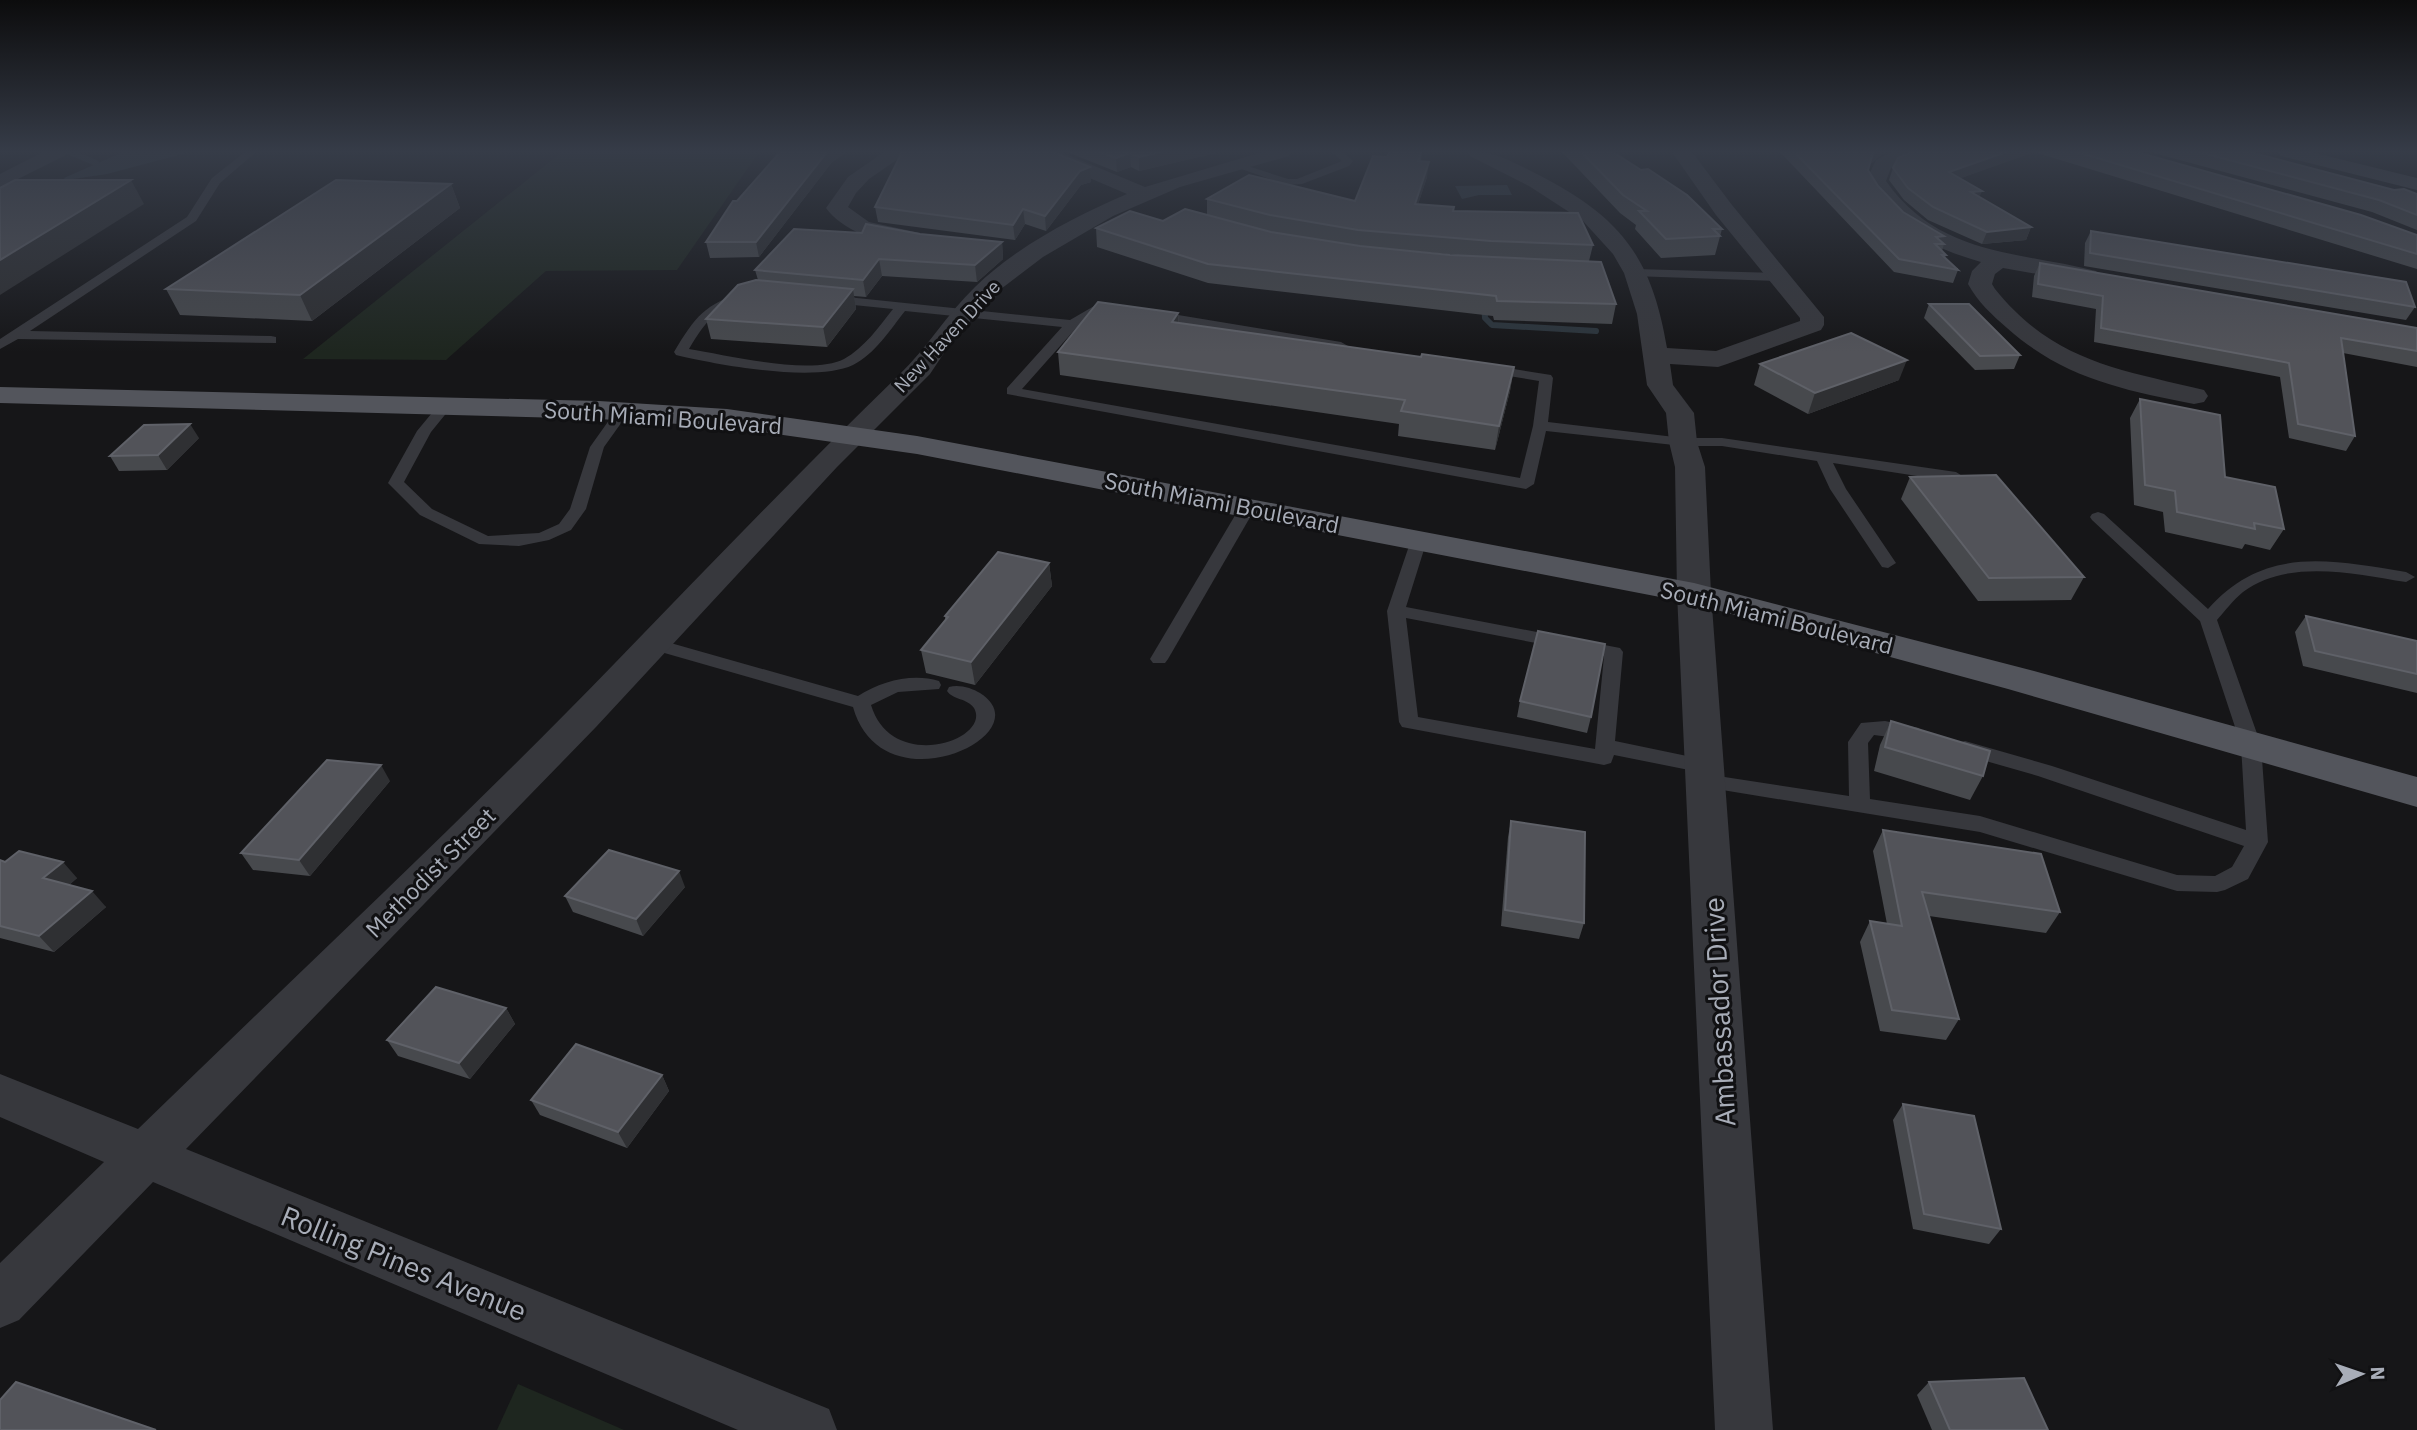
<svg xmlns="http://www.w3.org/2000/svg" width="2417" height="1430" viewBox="0 0 2417 1430" font-family="'IBM Plex Sans',sans-serif">
<style>
.green{fill:#1e261f}
.water{fill:#2c353c}
.lines{fill:none;stroke-linecap:round;stroke-linejoin:round}
.stream{stroke:#2c353c;stroke-width:6}
.lane{fill:#37383d;fill-rule:evenodd}
.street{fill:#37383d;fill-rule:evenodd}
.secondary{fill:#45474d;fill-rule:evenodd}
.primary{fill:#53555c;fill-rule:evenodd}
.wall{fill:#47494d;fill-rule:evenodd}
.shaded-wall{fill:#2f3033}
.building{fill:#525359;stroke:#5f6168;stroke-width:2}
.labels{text-anchor:middle;dominant-baseline:central;stroke-width:6;stroke-linejoin:round;paint-order:stroke}
.far-street-label{font-size:19px;fill:#a8adb8;stroke:#111113}
.street-label{font-size:23px;fill:#a8adb8;stroke:#111113}
.near-street-label{font-size:28px;fill:#a8adb8;stroke:#111113}
</style>
<rect width="100%" height="100%" fill="#161618"/>
<g class="green">
<path d="M562,152h197l-82,118 -131,1 -100,89 -143,-1z"/>
<path d="M518,1384l106,46h-127z"/>
</g>
<g class="water">
<path d="M123,152h67l-83,22 -41,6 -2,-2z"/>
<path d="M1507,185l5,10h-33l-17,4 -7,-13z"/>
</g>
<g class="lines">
<g class="stream">
<path d="M70,152l26,11"/>
<path d="M1484,302l1,16 7,7 104,6"/>
</g>
<g class="lane">
<path d="M245,152h11l-36,31 -24,38 -166,110 241,5 5,1v6l-258,-4 -18,10v-10l187,-122 25,-39z"/>
<path d="M1332,152h11l10,9 -4,5 -47,18 -15,1 -57,-20 5,-3 53,17h9l45,-18z"/>
<path d="M1636,269l141,4 6,4 -6,4 -145,-5v-6z"/>
<path d="M746,292l6,4 -2,3c-34,9 -43,20 -61,50 38,6 121,27 155,10 20,-11 35,-32 49,-50l-69,-7v-6l4,-1 242,25 31,-18 15,6 -6,4 -7,-2 -26,17 -55,62 498,89 13,-52 6,-45 -55,-9v-6l5,-1 62,10 2,3 -5,44 135,16h39l234,34 8,5 -8,5 -123,-19 13,26 50,74 -8,5 -6,-1 -52,-78 -13,-28 -95,-15h-39l-137,-15 -12,53 -8,5 -519,-95v-6l55,-61 -157,-16c-15,19 -30,43 -52,54 -38,18 -135,0 -177,-10l-2,-3c21,-35 31,-49 72,-60z"/>
<path d="M1154,311l187,31 7,4 -7,4 -192,-32 -1,-3z"/>
<path d="M446,401l7,4 -22,27 -27,50 28,27 56,27 51,-3 20,-9 11,-15 20,-62 27,-38h10l2,3 -25,35 -18,62 -15,21 -22,10 -30,6 -40,-2 -59,-29 -32,-32 29,-52 24,-29z"/>
<path d="M1248,502l8,5 -88,152 -3,4h-12l-3,-4 90,-152z"/>
<path d="M2098,512l6,2 104,95c57,-64 122,-49 198,-37l9,5 -9,5c-51,-8 -117,-24 -163,10 -10,8 -18,19 -26,28l44,125 7,97 -20,37 -23,11 -8,2 -40,-1 -197,-59 -282,-46 -3,-5 3,-5 7,-2 144,22 -1,-54 13,-19 24,-2 34,7 3,5 -3,5 -7,2 -38,-5 -6,8 2,56 110,17 197,59 38,1 17,-9 12,-21 -206,-70 -80,-23 -3,-5 3,-5 7,-2 87,25 194,64 -5,-85 -41,-124 -108,-101 -2,-3 2,-3z"/>
<path d="M1419,535l8,5 -21,67 214,41 3,4 -8,89 96,20 3,5 -3,5 -7,2 -90,-18 -3,8 -7,2 -202,-38 -3,-5 -12,-111 24,-71zM1406,618l198,38 -9,93 -177,-32z"/>
<path d="M653,638l205,58c24,-15 54,-23 81,-15l2,4 -2,4 -41,3 -27,13c21,69 121,35 103,3 -7,-10 -21,-8 -27,-17l2,-4c10,-3 23,1 31,6 65,41 -98,118 -127,14l-206,-59 -3,-4 3,-4z"/>
</g>
<g class="street">
<path d="M43,152h24l-3,4 -64,32v-14z"/>
<path d="M884,152h24l-39,27 -13,14 -8,14 21,15 51,11 3,5 -3,5c-29,7 -77,-11 -94,-35l22,-31z"/>
<path d="M1035,152h26l84,35 117,-35h30l-3,4 -109,31 -67,29 -70,41 -50,38 -43,49 -20,30 -93,93 -241,260 -410,422 643,260 8,21h-99l-585,-248 -134,138 -19,8v-65l104,-101 -104,-45v-43l138,55c159,-155 322,-306 477,-466 94,-97 187,-194 284,-288 28,-27 48,-61 76,-88 41,-40 100,-71 152,-93l-89,-38z"/>
<path d="M1467,152c26,-2 43,9 66,20 85,43 118,81 134,176l49,3 84,-30v-3l-84,-103 -44,-63h20l40,53 92,112v8l-3,5 -94,34 -9,3 -48,-3 3,21 21,28 3,29 8,25 6,126 62,837h-58l-38,-837 -2,-126 -6,-25 -3,-29 -19,-28 -10,-71 -13,-41 -11,-19 -30,-33 -54,-35 -59,-30z"/>
<path d="M1891,152h30l-3,4 -27,12 -5,13c53,75 131,70 210,90l4,5 -4,5 -8,2 -85,-15 -8,6 -3,10 3,5c59,73 124,80 209,101l4,6 -4,6 -10,2c-71,-14 -131,-26 -187,-76 -15,-13 -29,-26 -39,-44l4,-13 9,-9c-55,-16 -83,-33 -115,-81l10,-21z"/>
</g>
<path class="secondary" d="M2278,152h33l106,26v12l-136,-34z"/>
<path class="primary" d="M0,387l599,14 128,8 190,27 777,147 340,88 383,106v30l-409,-118 -317,-86 -774,-149 -190,-27 -128,-8 -599,-16z"/>
</g>
<g class="wall">
<path d="M780,152h67l-15,10 -73,95 -49,1 -4,-16 31,-41z"/>
<path d="M1067,152h153l-81,19 -8,-4 -14,5z"/>
<path d="M1422,152l-1,9 6,16 -9,27 35,7 140,34 -4,16 27,43 -4,20 -118,-4 -1,-4 -285,-33 -111,-36 -1,-19 67,-7 44,-6v-16l148,2 32,-44zM1380,248l89,8 -19,-1z"/>
<path d="M1562,152h51l109,77 -7,26 -54,3 -26,-29 1,-4 -16,-12z"/>
<path d="M1780,152h107h-2l-16,13 -1,5 10,16 25,26 41,32 -2,7 4,4 -1,3 13,12 -5,13 -59,-11z"/>
<path d="M1911,152h226l280,83v34l-383,-117 -74,26 20,19 51,30 -5,13 -44,4 -54,-24 -24,-20 -15,-20 4,-12z"/>
<path d="M2150,152h100l144,38 23,4v36l-45,-18z"/>
<path d="M1090,167l1,15 -10,3 -35,46 -21,-7 -10,16 -137,-18 -3,-15z"/>
<path d="M451,184l9,24 -148,113 -132,-6 -14,-26z"/>
<path d="M2091,231l324,76 -9,13 -322,-54 1,-23z"/>
<path d="M862,233l58,1 82,8 1,17 -26,23 -95,-6 -16,21 -12,-1 2,13 -29,38 -116,-8 -5,-20 52,-39 -3,-10z"/>
<path d="M2040,263l377,65v39l-74,-14 12,83 -9,15 -57,-13 -9,-61 -186,-35 2,-33 -64,-12 2,-21z"/>
<path d="M1929,304l91,51 -6,14 -39,1 -51,-52z"/>
<path d="M1178,313l1,10 242,34 93,10 -4,24 -15,59 -97,-14 1,-12 -339,-49 -2,-23z"/>
<path d="M1760,364l139,16 -91,34 -54,-29z"/>
<path d="M2140,399l144,130 -14,21 -25,-6 -3,5 -77,-17 -2,-20 -29,-7 -4,-87z"/>
<path d="M199,438l-32,32 -48,1 -9,-15z"/>
<path d="M1910,477l174,100 -13,23 -93,1 -77,-102z"/>
<path d="M1049,563l3,23 -77,99 -49,-12 -5,-23 24,-30v-4z"/>
<path d="M2306,616l111,25v52l-114,-27 -8,-34z"/>
<path d="M1520,701l71,16 -4,16 -70,-16z"/>
<path d="M1891,721l92,55 -13,24 -96,-29 6,-26z"/>
<path d="M390,781l-80,95 -57,-6 -12,-17z"/>
<path d="M1511,821l73,102 -5,16 -78,-13 7,-89z"/>
<path d="M1883,830l177,82 -14,21 -117,-17 30,103 -13,21 -66,-9 -20,-89 10,-21 17,3 -14,-73z"/>
<path d="M0,860l77,18 -8,7 37,22 -52,45 -54,-14z"/>
<path d="M685,887l-42,49 -70,-24 -8,-16z"/>
<path d="M506,1008l9,16 -45,55 -72,-23 -11,-16z"/>
<path d="M662,1075l7,16 -42,57 -87,-33 -9,-15z"/>
<path d="M1903,1104l98,125 -12,15 -76,-15 -20,-109z"/>
<path d="M1929,1382l119,48h-116l-15,-35z"/>
</g>
<g class="shaded-wall">
<path d="M827,152h20l-15,10 -73,95 -3,-15z"/>
<path d="M1161,152h59l-81,19v-14z"/>
<path d="M1875,152h10l-16,13 4,-12z"/>
<path d="M2006,152h28l-89,32 4,-12z"/>
<path d="M1130,153l1,14 -14,5 -1,-14z"/>
<path d="M1429,162l-2,15 -14,43 2,-16z"/>
<path d="M1090,167l1,15 -10,3 -35,46 -1,-15 35,-45z"/>
<path d="M131,180l13,24 -144,91v-35z"/>
<path d="M451,184l9,24 -148,113 -12,-26z"/>
<path d="M1982,191l-5,12 -6,-11z"/>
<path d="M1023,209l2,15 -10,16 -2,-15z"/>
<path d="M2031,227l-5,13 -44,4 5,-12z"/>
<path d="M1002,242l1,17 -26,23 -2,-17z"/>
<path d="M879,259l3,17 -16,21 -3,-17z"/>
<path d="M853,289l3,20 -29,38 -4,-20z"/>
<path d="M1178,313l1,23 -7,-14z"/>
<path d="M1907,360l-8,20 -91,34 7,-21z"/>
<path d="M1514,367l-4,24 -15,59 4,-24z"/>
<path d="M190,424l9,14 -32,32 -9,-15z"/>
<path d="M1049,563l3,23 -77,99 -4,-23z"/>
<path d="M381,765l9,16 -80,95 -11,-16z"/>
<path d="M63,862l14,16 -19,17 -15,-17z"/>
<path d="M679,871l6,16 -42,49 -7,-17z"/>
<path d="M92,891l14,16 -52,45 -15,-16z"/>
<path d="M506,1008l9,16 -45,55 -11,-16z"/>
<path d="M662,1075l7,16 -42,57 -9,-16z"/>
</g>
<g class="building">
<path d="M780,152h47l-71,90h-50l27,-41h4z"/>
<path d="M902,152h151l37,15 -10,4 -35,45 -22,-7 -10,16 -138,-18z"/>
<path d="M1100,152h61l-22,5 -9,-4 -14,5z"/>
<path d="M1390,152h31l-3,9 11,1 -14,42 39,3 -1,4 125,2 15,32 -102,-4 -133,-11 -88,-15 -63,-16 42,-24 106,26 18,-45 14,1z"/>
<path d="M1581,152h32l28,18 7,-1 39,26 35,34h-9l7,7 -54,3 -27,-28h8l-24,-16z"/>
<path d="M1794,152h81l-2,1 -5,17 10,16 25,26 41,24 -8,1 8,7h-9l11,11h-4l16,15 -59,-11z"/>
<path d="M1911,152h95l-57,20 33,19 -11,1 60,35 -44,5 -54,-25 -25,-19 -15,-20 5,-10z"/>
<path d="M2077,152h60l224,63 56,20v19z"/>
<path d="M2199,152h51l144,38 10,-1 13,5v21l-38,-15z"/>
<path d="M15,180h116l-131,80v-72z"/>
<path d="M336,180l115,4 -151,111 -134,-6z"/>
<path d="M1185,209l86,23 89,14 90,9 151,7 15,42 -119,-3 -1,-5 -288,-32 -112,-36 34,-17 33,10z"/>
<path d="M866,224l54,10 82,8 -27,23 -96,-6 -16,21 -108,-10 39,-41 68,4z"/>
<path d="M2091,231l315,51 9,25 -325,-54z"/>
<path d="M2040,263l377,65v23l-76,-13 14,98 -57,-12 -9,-61 -188,-35 2,-32 -65,-12z"/>
<path d="M756,280l97,9 -30,38 -117,-8 32,-34z"/>
<path d="M1098,302l80,11 -6,9 249,35 1,-3 92,13 -15,59 -98,-15 4,-11 -347,-48z"/>
<path d="M1929,304h40l51,51 -40,1z"/>
<path d="M1851,333l56,27 -92,33 -55,-29z"/>
<path d="M2140,399l80,16 5,62 50,10 9,42 -30,-6 1,6 -78,-17 -2,-21 -30,-6z"/>
<path d="M190,424l-32,31 -48,1 34,-31z"/>
<path d="M1996,475l88,102 -95,1 -79,-101z"/>
<path d="M998,552l51,11 -78,99 -50,-12 27,-33 -3,-1z"/>
<path d="M2306,616l111,25v33l-102,-23z"/>
<path d="M1538,631l67,13 -14,73 -71,-16z"/>
<path d="M1891,721l99,30 -7,25 -98,-29z"/>
<path d="M327,760l54,5 -82,95 -58,-7z"/>
<path d="M1511,821l74,11 -1,91 -79,-13z"/>
<path d="M1883,830l158,24 19,58 -138,-20 37,127 -67,-9 -22,-89 32,5z"/>
<path d="M609,850l70,21 -43,48 -71,-23z"/>
<path d="M19,851l44,11 -20,16 49,13 -53,45 -39,-10v-66l5,2z"/>
<path d="M436,987l70,21 -47,55 -72,-23z"/>
<path d="M576,1044l86,31 -44,57 -87,-32z"/>
<path d="M1903,1104l71,12 27,113 -77,-15z"/>
<path d="M2024,1378l24,52h-98l-21,-48z"/>
<path d="M16,1382l140,48h-156v-30z"/>
</g>
<linearGradient id="sky" x2="0" y2="1"><stop stop-color="#0c0c0d"/><stop offset="0.43" stop-color="#363c48"/><stop offset="1" stop-color="#363c48" stop-opacity="0"/></linearGradient>
<rect width="2417" height="352" fill="url(#sky)"/>
<g class="labels">
<g class="far-street-label">
<text transform="translate(947 336) rotate(-47)">New Haven Drive</text>
</g>
<g class="street-label">
<text transform="translate(663 417) rotate(4)">South Miami Boulevard</text>
<text transform="translate(1222 502) rotate(11)">South Miami Boulevard</text>
<text transform="translate(1777 617) rotate(14)">South Miami Boulevard</text>
<text transform="translate(430 872) rotate(-45)">Methodist Street</text>
</g>
<g class="near-street-label">
<text transform="translate(1719 1012) rotate(-93)">Ambassador Drive</text>
<text transform="translate(404 1263) rotate(22)">Rolling Pines Avenue</text>
</g>
</g>
<g transform="translate(2361 1374) rotate(88)" stroke="#111113" stroke-width="5" paint-order="stroke">
<path d="M0-5L12 26L0 18L-12 26Z" fill="#a8adb8"/>
<text y="-10" font-size="19" font-weight="bold" text-anchor="middle" fill="#a8adb8">N</text>
</g>
</svg>
